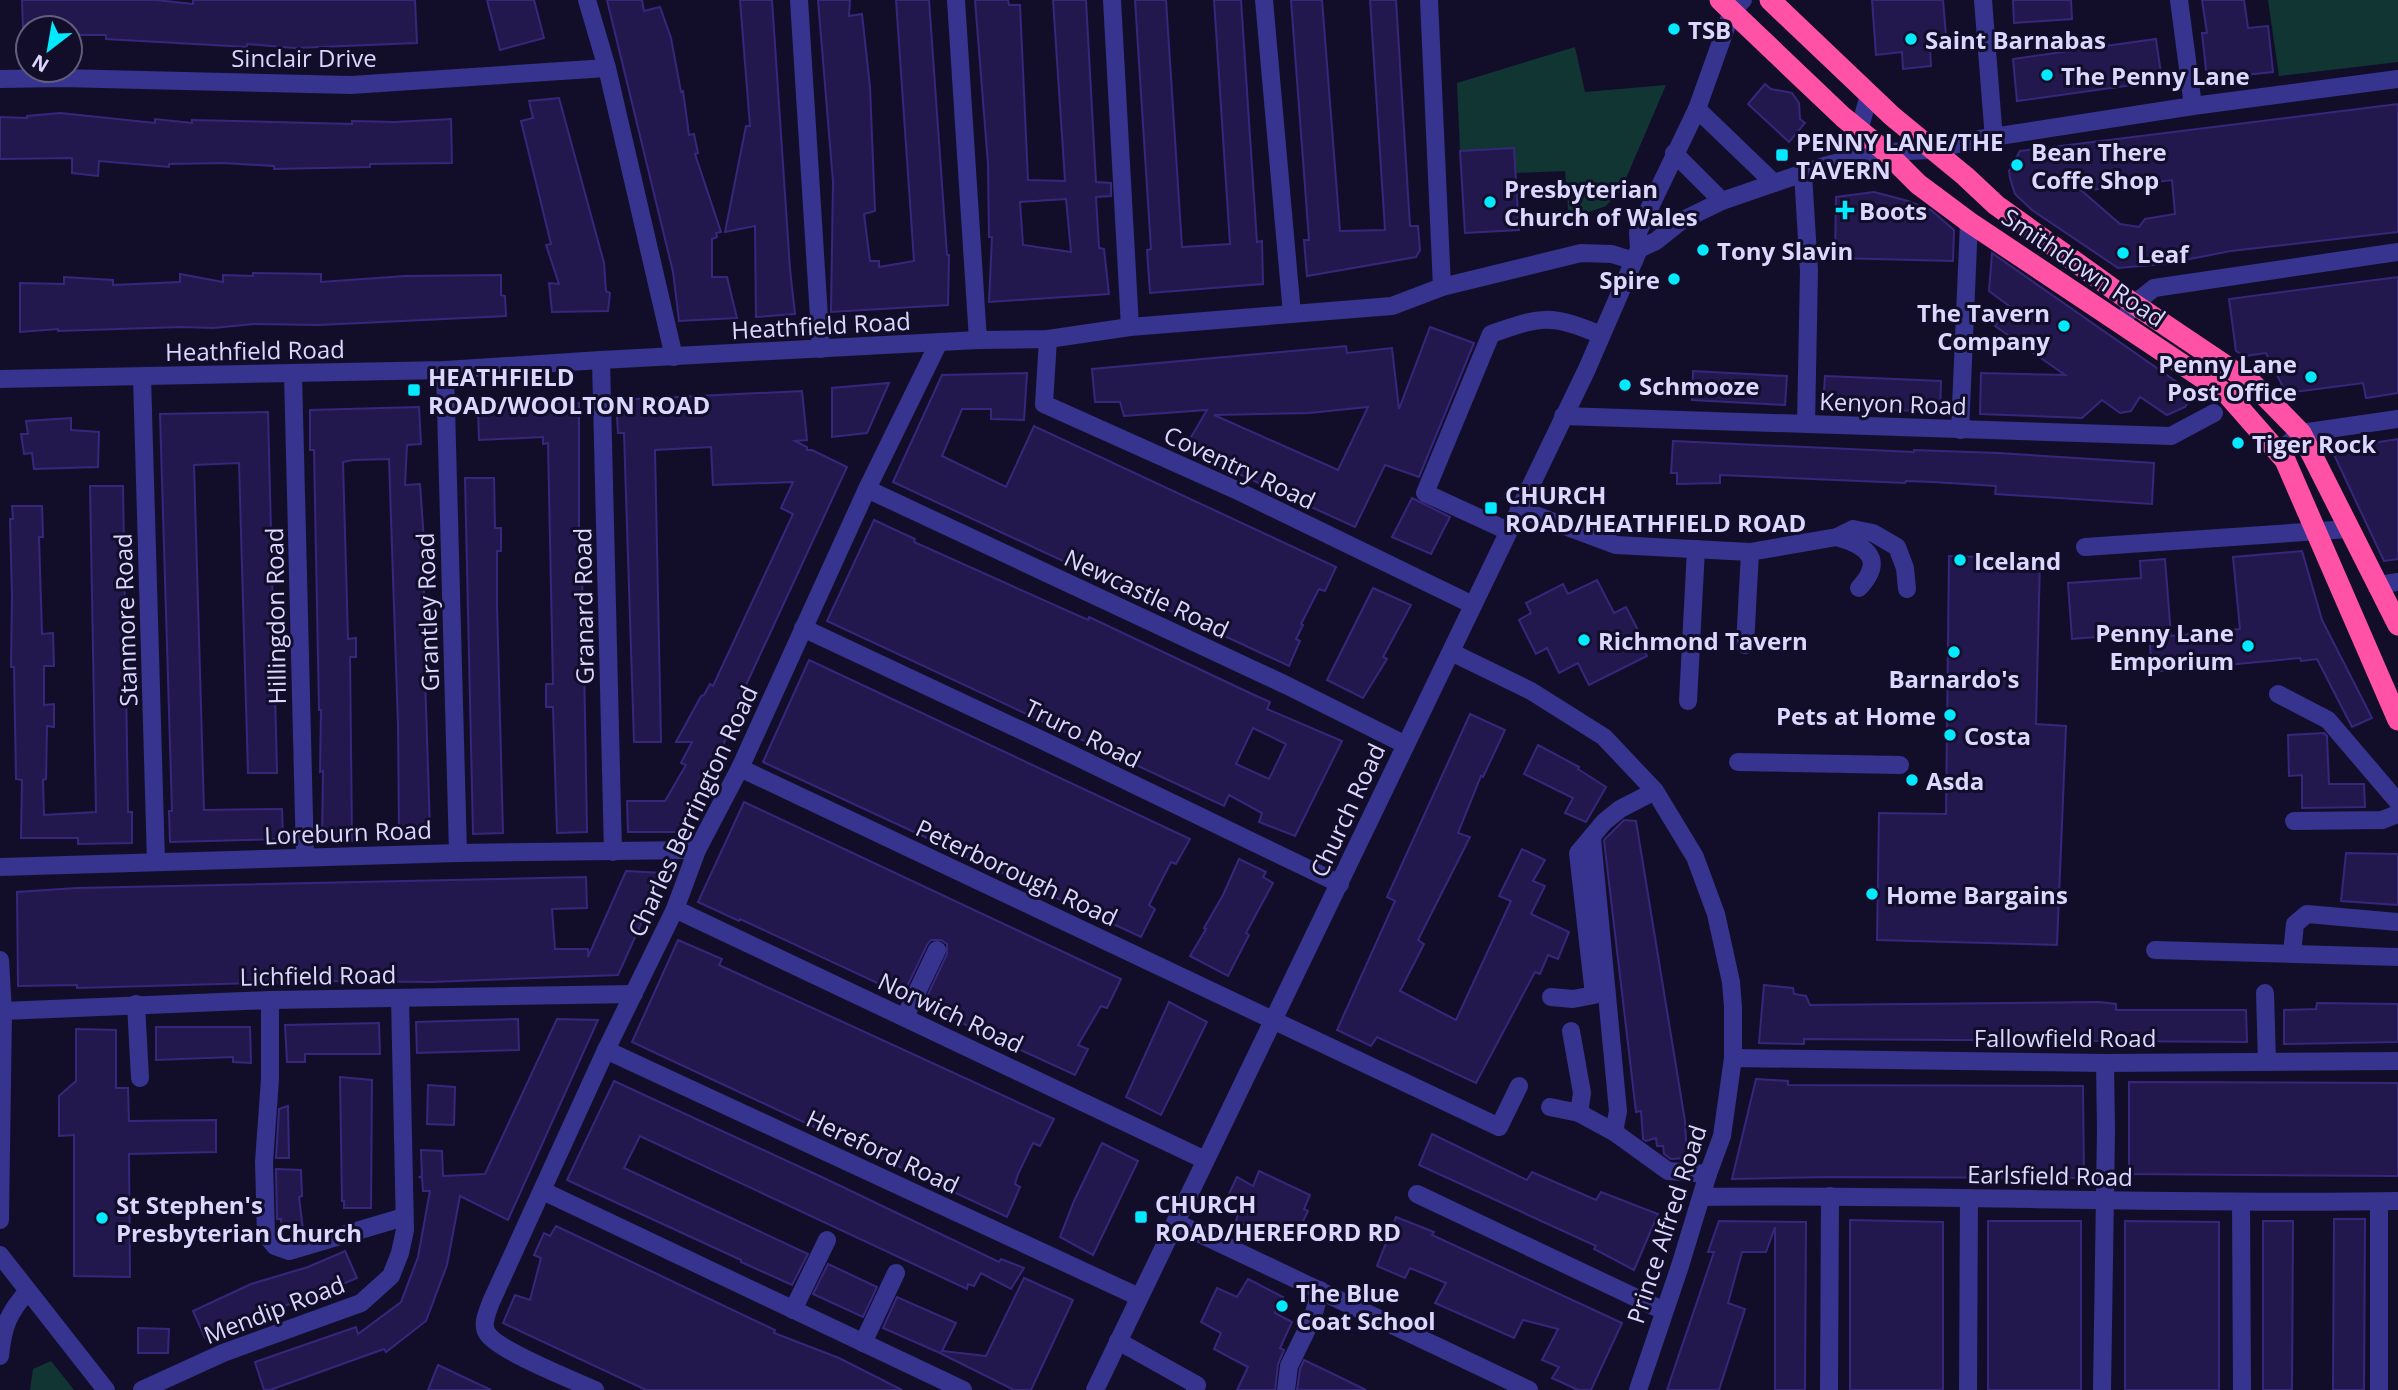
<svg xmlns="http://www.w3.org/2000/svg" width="2398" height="1390" viewBox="0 0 2398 1390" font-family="'Open Sans',sans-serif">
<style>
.green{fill:#103533}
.building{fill:#22184d;stroke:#37277c;stroke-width:2;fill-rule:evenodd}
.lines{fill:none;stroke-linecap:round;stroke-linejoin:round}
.minor{stroke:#36348e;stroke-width:18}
.highway{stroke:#ff52a7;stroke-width:21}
.poi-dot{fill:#03e9ff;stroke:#120e2a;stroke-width:2.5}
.labels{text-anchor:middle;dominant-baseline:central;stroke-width:6;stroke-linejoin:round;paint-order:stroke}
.poi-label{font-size:24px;font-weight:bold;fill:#dbd7ff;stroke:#120e2a;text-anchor:start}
.street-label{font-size:24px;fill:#dbd7ff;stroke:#120e2a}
</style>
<rect width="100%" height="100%" fill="#120e2a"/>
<g class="green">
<path d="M2268,0h130v62l-119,14z"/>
<path d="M1575,47l10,45 81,-7 -45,105 -15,16 -37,13 -4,-48 -49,2 -3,-25 -53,3 -3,-68z"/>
<path d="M51,1361l23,29h-44l3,-21z"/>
</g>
<g class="building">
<path d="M22,0h134l37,4v-4h222l2,43 -123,5 -47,-4v3l-141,-8v-4h-36v-7h-47z"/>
<path d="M487,0h47l10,38 -44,12z"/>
<path d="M607,0h35l2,11 16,-4 11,31 10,54 2,-1 6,44 5,-1 4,19 -3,1 26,78 -5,1 1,4 -5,2v38h15l10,41 -58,3 -6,-49z"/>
<path d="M740,0h32l18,269 5,45 -39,3 -1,-91 -30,6 21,-106h4z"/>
<path d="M818,0h32l-1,16 13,-2 8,73 5,124 -11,3 6,47h9v6l35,-6 -18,-261h33l18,255h2l-1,50 -117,7 2,-130z"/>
<path d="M975,0h33l1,5h11l8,175 37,1 -12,-181h33l10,182 15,1v13l-15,1 3,51 5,1 5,45 -120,8 3,-65h-3l-1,-73zM1066,199l5,53 -48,-7 -3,-43z"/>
<path d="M1135,0h31l16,247 48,-3 -16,-244h27l16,242 5,-1 1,43 -113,9 -3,-43 4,-1z"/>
<path d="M1291,0h31l18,231 45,-1 -15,-230h26l14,226h8l2,24 -4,7 -109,19 -3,-36h5z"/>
<path d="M1872,0h71l4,47 -17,2 1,17 -28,3 -1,-17 -26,3z"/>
<path d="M2013,0h58l1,19 -58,4z"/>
<path d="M2202,0h42l4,28 20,-2 5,46 -66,7 -5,-46h5z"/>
<path d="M2156,39l6,42 -145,20 -4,-42z"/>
<path d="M1765,84l6,5 21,4 7,10 1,16 5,4 -16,19 -41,-38z"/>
<path d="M559,98l45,165 2,28 4,2 -2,18 -56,1 -3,-29 10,1 -13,-39 5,-1 -30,-123 12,-3 -4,-17z"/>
<path d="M2398,104v128l-167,19 -67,13 -46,4 -86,-58 -17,-16 -5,-16 -1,-7 11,-20zM2172,180l3,34 -30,5 -6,8 -19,-3 -38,-33z"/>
<path d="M60,113l95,10v-4l37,4v-3l160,4v-3l42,1 57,-3 1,44 -82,1v3l-96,2v-3l-51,-3 -54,1v3l-70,-6 -1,15 -26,-3v-15l-72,1v-42l27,1v-2z"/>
<path d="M1514,148l5,82 -54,3 -5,-82z"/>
<path d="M1874,192l34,9 23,9 23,20 -1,31 -118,-3 1,-61z"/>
<path d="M1992,253l202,141 -9,13 -18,8 -27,-18 -9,14 -11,2 -18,-13 -20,18 -102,-4 1,-41 84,2 -70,-49 14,-20 -20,-15z"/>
<path d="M253,273l68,1v8l84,-6 96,-1v20l4,1 1,20 -187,9 -65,-1 -41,4 -32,-1 -123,4v-2l-38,3v-49l44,1v-7l49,3v5l67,-3v-8l43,8v-7l30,1z"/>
<path d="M2398,277v116l-32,5 -3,-15 -77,10 -20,-40 -21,3 -9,-5 -7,-52z"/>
<path d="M1430,327l44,16 -55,134 -34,-12 -30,62 -171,-78 23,-39 -83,6 -4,-14h-25l-3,-33 254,-23 1,7 45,-5 7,61zM1368,407l-30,63 -124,-55 95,-2z"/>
<path d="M1693,371l94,5 -2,29 -93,-5z"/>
<path d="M1027,373l-3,47 -33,-1v-10h-29l-20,47 64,31 28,-61 302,141 -11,24 -6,-2 -18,35 2,1 -7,14 4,2 -11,25 -396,-184 49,-107z"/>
<path d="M1825,376l116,5 -1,31 -117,-5z"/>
<path d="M889,383l-22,50 -35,4v-49z"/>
<path d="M802,391l5,49 -12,1 12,6v3h5l35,17 -107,231 4,2 -61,132h-55l-1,-31h38l21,-36 -5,-2 11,-21h-16l25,-46 3,-1 6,-11 3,2 80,-172 -12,-6 12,-26 -80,3 -2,-38 -56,3 6,292h-27l-10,-309h-6l-2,-33z"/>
<path d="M544,403h35v123l4,74 4,232 -30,1 -4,-126h-7v-23h7l-5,-241 -5,1v-7l-64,3 -1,-30z"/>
<path d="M419,407l2,37 -14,1 -2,40 15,-1 4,57v105l6,184h-31l-1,-105 -9,-266 -36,1 -10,2 5,177 8,-1v19h-6l2,184h-30l1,-70 -3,1 1,-62h-2l-5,-260h-4v-40z"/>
<path d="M268,412l9,361h-29l-9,-310 -45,2 10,345 78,-1 1,30 -113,3 -1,-31h3l-12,-397z"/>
<path d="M71,418v12l28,2 -1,35 -64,2 -2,-16 -8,1 -3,-20h7l-2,-13z"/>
<path d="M2365,439l1,5 32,-5v120l-14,2 -55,-117z"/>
<path d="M1673,441l241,11v-2l84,3 156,10 -2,41 -157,-10 1,-8 -63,-4 -27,-1 -1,2 -185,-8v8l-43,1v-11h-6z"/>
<path d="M465,478h29l1,50h6v23h-4v53l6,229 -30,1z"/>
<path d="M90,486h33l5,326h4v31l-54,1v-6h-57l1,-58 -6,-1 -2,-112h-3l1,-71 -2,-77h3l-1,-13h30l1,31h-4l3,97 11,-1 1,33h-10v39l10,-1v23l-7,-1 -1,53 -3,1 1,35 52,-3z"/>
<path d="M1412,498l38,19 -19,37 -39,-17z"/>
<path d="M874,520l41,19 -1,3 174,78 1,-3 163,77 18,8 -3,7 75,32 -47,95 -36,-14 3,-9 -33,-18 -5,11 -397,-185zM1253,728l33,16 -17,35 -33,-15z"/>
<path d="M2302,551l20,69 50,98 -20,9 -35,-68 -16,2 -1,-3 -148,14 -3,-39 -77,6 -4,-56 73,-5 -1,-17 25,-2 6,77 69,-7 -7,-72z"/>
<path d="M1949,556l91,3 -4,165 30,2 -9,219 -180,-5 2,-127 67,1z"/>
<path d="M1597,580l17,33 12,-6 12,23 -3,2 12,24 -58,29 -11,-22 -19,10 -12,-25 -11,6 -17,-34 12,-7 -5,-10 37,-19 5,10z"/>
<path d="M1373,588l38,17 -28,52 4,2 -24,39 -36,-18z"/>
<path d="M809,660l381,179 -14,25 -5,-2 -22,43 6,4 -14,28 -378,-175z"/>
<path d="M1470,714l35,16 -22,47 -2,-1 -23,57 12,4 -52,103 6,4 -24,47 56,29 55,-119 -12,-5 23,-47 23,11 -12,21 12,5 -14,28 38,18 -11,27 -10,-4 -8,19 -5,-2 -59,111 -99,-46 -6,9 -34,-16 58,-129 -8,-4z"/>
<path d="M2324,733l3,3 2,48h35l1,23 -63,1v-33l-13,1 -1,-41z"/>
<path d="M1538,745l41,22 -1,2 28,18 -20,35 -21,-9 8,-15 -49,-24z"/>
<path d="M744,802l377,177 -14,29 -6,-2 -23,39 10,4 -13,26 -152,-70 24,-51v-10l-6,-4h-10l-4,5 -24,50 -163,-76 -1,2 -41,-19z"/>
<path d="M1624,820l12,1 49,300 2,37 -16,1 -7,-5 -1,-8h-6l-1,-8 -10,3 -3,-2 -2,-28 -5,1 -32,-272z"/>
<path d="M2346,853l52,1v51l-57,-4z"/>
<path d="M1239,859l27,13 -3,5 10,6 -27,50 3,2 -21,41 -38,-20 16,-27 -2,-1 19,-33z"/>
<path d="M626,871l38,2 -46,102 -187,7 -99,-1 -255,7v-3l-59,1 -1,-94 60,-4 509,-11 1,31 -35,1 3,40h33v8z"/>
<path d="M678,940l44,19 -3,6 335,154 -14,27 -7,-3 -15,31 -3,10 5,3 -13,30 -375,-175z"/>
<path d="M1764,985l29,3 1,6 12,2 4,9 289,-3 17,2v6h130l1,32 -443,-3v5l-45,-1z"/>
<path d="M1169,1002l38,20 -46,93 -35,-18z"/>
<path d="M2317,1003l81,1v38l-114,2v-34l32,-1z"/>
<path d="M518,1019l1,31 -102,3 -1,-31z"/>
<path d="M557,1019l41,1 -90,200 -48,-24 -13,69 -21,56 -40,31 -2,-3 -114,41h-6l-9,-28 101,-35 2,7 43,-32 17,-45 12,-66h-7l-1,-13 -2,-1 2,-1 -1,-26 21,1 1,25 42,-2z"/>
<path d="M379,1023l1,31h-75v8h-18l-2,-37z"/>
<path d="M156,1027h94l1,36 -18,-1v-5l-77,3z"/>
<path d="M76,1029l40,1v58h12l1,33 87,-1v32l-87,2 1,123 -56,-1v-141l-15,1v-40l17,-15z"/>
<path d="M340,1077l32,3 -1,128h-27v-7h-2z"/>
<path d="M1756,1079l32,2v4l295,1 1,92 -255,-1 -97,2z"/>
<path d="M614,1081l212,98 173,83 2,-3 23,9 -13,21 -30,-16 -7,13 -6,-2 -1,5 -327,-153 -16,32 184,86 -16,31 -51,-23v-2l-174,-80z"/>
<path d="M2129,1082l269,1v93l-269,-2z"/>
<path d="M428,1085l27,2 -1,38 -27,-1z"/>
<path d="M288,1106l1,52h-13l3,-49z"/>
<path d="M1432,1134l95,46 5,-8 64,28 5,-8 57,22 -24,56 -40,-21 2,-3 -177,-81z"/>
<path d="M1102,1143l36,18 -45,94 -33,-18 14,-36z"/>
<path d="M276,1169l25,1 1,26 -3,1 4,32 -21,1 -1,-11h-4z"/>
<path d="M1259,1171l51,24 -6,14 4,2 -15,31 -35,-15 -2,4 -20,-10 6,-19 -14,-6 9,-19 16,9z"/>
<path d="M1396,1217l38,15 -2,3 190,88 -31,67h-13l-26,-12 7,-11 -17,-7 16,-31 -35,-9 -9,18 -79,-35 11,-20 -36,-15 -5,10 -28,-12z"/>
<path d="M2334,1219h31l-1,171h-31z"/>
<path d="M1850,1220l93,2v168h-93z"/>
<path d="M1719,1221l87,1 -1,168h-30v-163l-9,25h-24l-14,51 17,6 -26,81h-52l47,-138h-6z"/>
<rect x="1988" y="1221" width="93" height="169"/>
<path d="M2125,1221l94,1v168h-94z"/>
<path d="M2263,1221h30l-1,169h-29z"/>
<path d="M556,1226l219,104 -1,3 65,25 63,32h-256l-143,-67 12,-28 15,5 11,-42 -7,-3 10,-22 6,3z"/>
<path d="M345,1251l12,27 -43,18 -60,20 -49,22 -12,-27 58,-27 57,-17z"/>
<path d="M828,1264l49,23 -14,30 -50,-23z"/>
<path d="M1024,1278l49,22 -42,90h-17l-74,-37 -57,-25 14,-31 59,26 -14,28 44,5z"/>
<path d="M1248,1279l35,18 -8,16 17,9 -12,26 4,2 -6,14 -3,26h-38l11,-23 -34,-18 7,-16 -20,-11 16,-34 20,9z"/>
<path d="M138,1328l31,1 -1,24h-30z"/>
<path d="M1304,1360l21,10 41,20h-69l3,-21z"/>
<path d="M438,1365l53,25h-63z"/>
</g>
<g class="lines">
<g class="minor">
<path d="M587,0l20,68 67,289"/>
<path d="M799,0l22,349"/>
<path d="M956,0l22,340"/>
<path d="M1112,0l18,327"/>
<path d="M1264,0l28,314"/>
<path d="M1429,0l13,287"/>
<path d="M1983,0l11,139"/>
<path d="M2179,0l14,106"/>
<path d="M0,79l61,-1 290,7 256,-17"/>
<path d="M1697,109l77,74"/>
<path d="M1674,153l48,48"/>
<path d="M1851,159l18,-64"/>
<path d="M1803,174l6,97 -3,153"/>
<path d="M1639,249l17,-8 25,-20 41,-20 102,-35 27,-7 35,-7 45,-2 49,-11 213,-33 205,-27"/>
<path d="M2121,323l13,-19 20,-16 244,-36"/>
<path d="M1048,339l-4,65 192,86 237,115"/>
<path d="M601,360l12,492"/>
<path d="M445,370l13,483"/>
<path d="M293,374l12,483"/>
<path d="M142,377l14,485"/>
<path d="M0,379l445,-9 156,-10 377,-20 70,-1 82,-12 262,-21 50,-19 139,-34 31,1 22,7"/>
<path d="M1563,416l608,20 43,-23"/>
<path d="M1960,430l9,-208"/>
<path d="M2278,452l23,-19 97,-14"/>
<path d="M867,489l419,196 118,59"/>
<path d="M1519,509l97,36 134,7 87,-15 16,-8 20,4 24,14 8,21 2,21"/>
<path d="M1508,531l-83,-38 66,-159c51,-18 59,-20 110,1"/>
<path d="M1837,537c31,9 48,23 22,51"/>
<path d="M2085,547l264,-18"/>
<path d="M2378,585l20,-3"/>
<path d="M803,628l243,114 294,142"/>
<path d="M1745,645l5,-93"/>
<path d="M1451,652l80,39 73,46 51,54 40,66 21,57 15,68 2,25v51l-11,78 -14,38 -28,92 -42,124"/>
<path d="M2278,694l50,26 70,82"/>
<path d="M1688,701l8,-152"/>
<path d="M1738,762l162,3"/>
<path d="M740,768l759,359 20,-41"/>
<path d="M2294,821l88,-1 16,-6"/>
<path d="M1592,838l26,273 -4,21"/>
<path d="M0,867l458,-14 239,-3"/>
<path d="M675,909l530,251"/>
<path d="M2155,950l243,7"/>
<path d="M2292,953l3,-29 12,-10 91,8"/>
<path d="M0,960l3,51 -3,209"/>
<path d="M2265,993l2,69"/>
<path d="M1551,997l22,2 21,-4 -16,-142 26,-31 16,-13 35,-18"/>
<path d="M270,1000v79l-6,83 2,73 9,11 14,5 115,-34"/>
<path d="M136,1004l4,74"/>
<path d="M3,1011l267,-11 364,-6"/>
<path d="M905,1017l32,-67"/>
<path d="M1571,1031l11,62 -3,20"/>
<path d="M606,1050l533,247"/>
<path d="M1733,1058l372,5 293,-2"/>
<path d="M1550,1107l29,6 35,19 54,39 40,3"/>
<path d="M543,1191l420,199"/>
<path d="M1417,1194l247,117"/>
<path d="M1702,1197c232,-3 464,8 696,4"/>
<path d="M2241,1202l1,188"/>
<path d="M2379,1202v188"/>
<path d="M1175,1222l354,168"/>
<path d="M0,1255l106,135"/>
<path d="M793,1310l34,-70"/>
<path d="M1118,1341l79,44 -2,5"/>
<path d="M863,1343l33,-70"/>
<path d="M0,1356c3,-29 8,-43 28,-65"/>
<path d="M142,1390l81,-37 138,-50 30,-27 9,-23 5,-23 -5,-232"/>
<path d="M595,1390c-22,-10 -97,-39 -108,-57 -6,-9 1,-22 4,-31l115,-252 69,-141 22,-59 43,-82 127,-279 72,-147"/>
<path d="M1095,1390l492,-1021 52,-120 -1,-17 59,-123 35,-98 11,-11"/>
<path d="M1286,1390l3,-24 24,-49 7,-27"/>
<path d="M1829,1390l1,-194"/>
<path d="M1968,1390l1,-192"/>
<path d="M2102,1390l4,-260 -1,-67"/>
</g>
<g class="highway">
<path d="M1720,0l123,117 43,35 32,32 51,38 259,173 57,65 113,260"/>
<path d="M1770,0l122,116 73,60 31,29 138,99 119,80 48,49 97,192"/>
</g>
</g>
<g class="poi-dot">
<circle cx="1674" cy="29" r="7"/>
<circle cx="1911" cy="39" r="7"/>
<circle cx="2047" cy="75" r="7"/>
<rect x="1775" y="148" width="14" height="14" rx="3.5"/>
<circle cx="2017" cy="165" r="7"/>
<circle cx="1490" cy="202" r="7"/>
<path d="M1841.5 199.5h7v7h7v7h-7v7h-7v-7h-7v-7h7z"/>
<circle cx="1703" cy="250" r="7"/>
<circle cx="2123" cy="253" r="7"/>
<circle cx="1674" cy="279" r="7"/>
<circle cx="2064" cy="326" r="7"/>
<circle cx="2311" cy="377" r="7"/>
<circle cx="1625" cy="385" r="7"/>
<rect x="407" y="383" width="14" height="14" rx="3.5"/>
<circle cx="2238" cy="443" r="7"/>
<rect x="1484" y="501" width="14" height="14" rx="3.5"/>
<circle cx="1960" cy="560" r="7"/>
<circle cx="1584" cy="640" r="7"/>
<circle cx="2248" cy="646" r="7"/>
<circle cx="1954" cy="652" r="7"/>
<circle cx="1950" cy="715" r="7"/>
<circle cx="1950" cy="735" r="7"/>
<circle cx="1912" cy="780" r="7"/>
<circle cx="1872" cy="894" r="7"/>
<rect x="1134" y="1210" width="14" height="14" rx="3.5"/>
<circle cx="102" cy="1218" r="7"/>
<circle cx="1282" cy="1306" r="7"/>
</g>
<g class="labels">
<g class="poi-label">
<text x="1688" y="29">TSB</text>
<text x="1925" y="39">Saint Barnabas</text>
<text x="2061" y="75">The Penny Lane</text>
<text x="1796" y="141">PENNY LANE/THE<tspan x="1796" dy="28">TAVERN</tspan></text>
<text x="2031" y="151">Bean There<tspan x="2031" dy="28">Coffe Shop</tspan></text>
<text x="1504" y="188">Presbyterian<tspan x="1504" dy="28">Church of Wales</tspan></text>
<text x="1859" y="210">Boots</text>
<text x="1717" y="250">Tony Slavin</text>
<text x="2137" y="253">Leaf</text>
<text x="1660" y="279" text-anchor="end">Spire</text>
<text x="2050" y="312" text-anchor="end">The Tavern<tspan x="2050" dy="28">Company</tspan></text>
<text x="2297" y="363" text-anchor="end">Penny Lane<tspan x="2297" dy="28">Post Office</tspan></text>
<text x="428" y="376">HEATHFIELD<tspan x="428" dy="28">ROAD/WOOLTON ROAD</tspan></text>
<text x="1639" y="385">Schmooze</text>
<text x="2252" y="443">Tiger Rock</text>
<text x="1505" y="494">CHURCH<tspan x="1505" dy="28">ROAD/HEATHFIELD ROAD</tspan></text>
<text x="1974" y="560">Iceland</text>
<text x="2234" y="632" text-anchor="end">Penny Lane<tspan x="2234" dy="28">Emporium</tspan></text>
<text x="1598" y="640">Richmond Tavern</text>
<text x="1954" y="678" text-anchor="middle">Barnardo's</text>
<text x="1936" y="715" text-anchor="end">Pets at Home</text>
<text x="1964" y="735">Costa</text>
<text x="1926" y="780">Asda</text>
<text x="1886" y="894">Home Bargains</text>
<text x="1155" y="1203">CHURCH<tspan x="1155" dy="28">ROAD/HEREFORD RD</tspan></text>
<text x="116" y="1204">St Stephen's<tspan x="116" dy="28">Presbyterian Church</tspan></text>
<text x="1296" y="1292">The Blue<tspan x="1296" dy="28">Coat School</tspan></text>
</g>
<g class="street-label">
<text x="304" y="57">Sinclair Drive</text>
<text transform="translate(2084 267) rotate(34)">Smithdown Road</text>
<text transform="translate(821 325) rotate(-3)">Heathfield Road</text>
<text transform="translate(255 350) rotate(-1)">Heathfield Road</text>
<text transform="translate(1893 403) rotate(2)">Kenyon Road</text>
<text transform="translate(1240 467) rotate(25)">Coventry Road</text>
<text transform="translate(1147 593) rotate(25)">Newcastle Road</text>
<text transform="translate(583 606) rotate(-91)">Granard Road</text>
<text transform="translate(427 612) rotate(-92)">Grantley Road</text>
<text transform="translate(275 616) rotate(-91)">Hillingdon Road</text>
<text transform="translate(125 620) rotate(-92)">Stanmore Road</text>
<text transform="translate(1083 733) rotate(26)">Truro Road</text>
<text transform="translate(1347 810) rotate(-65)">Church Road</text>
<text transform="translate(692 811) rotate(-65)">Charles Berrington Road</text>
<text transform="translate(348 832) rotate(-2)">Loreburn Road</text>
<text transform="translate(1017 872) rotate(25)">Peterborough Road</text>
<text transform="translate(318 975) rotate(-1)">Lichfield Road</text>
<text transform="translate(951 1012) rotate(25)">Norwich Road</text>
<text x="2065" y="1037">Fallowfield Road</text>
<text transform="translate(883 1151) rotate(25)">Hereford Road</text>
<text transform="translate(2050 1175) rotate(1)">Earlsfield Road</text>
<text transform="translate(1666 1224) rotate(-72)">Prince Alfred Road</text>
<text transform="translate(274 1309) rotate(-21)">Mendip Road</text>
</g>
</g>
<g transform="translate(49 49) rotate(211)"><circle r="33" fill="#120e2a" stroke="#625e7f" stroke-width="2"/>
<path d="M0-5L12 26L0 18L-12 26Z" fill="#03e9ff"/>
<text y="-10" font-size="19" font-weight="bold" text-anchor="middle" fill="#dbd7ff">N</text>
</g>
</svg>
